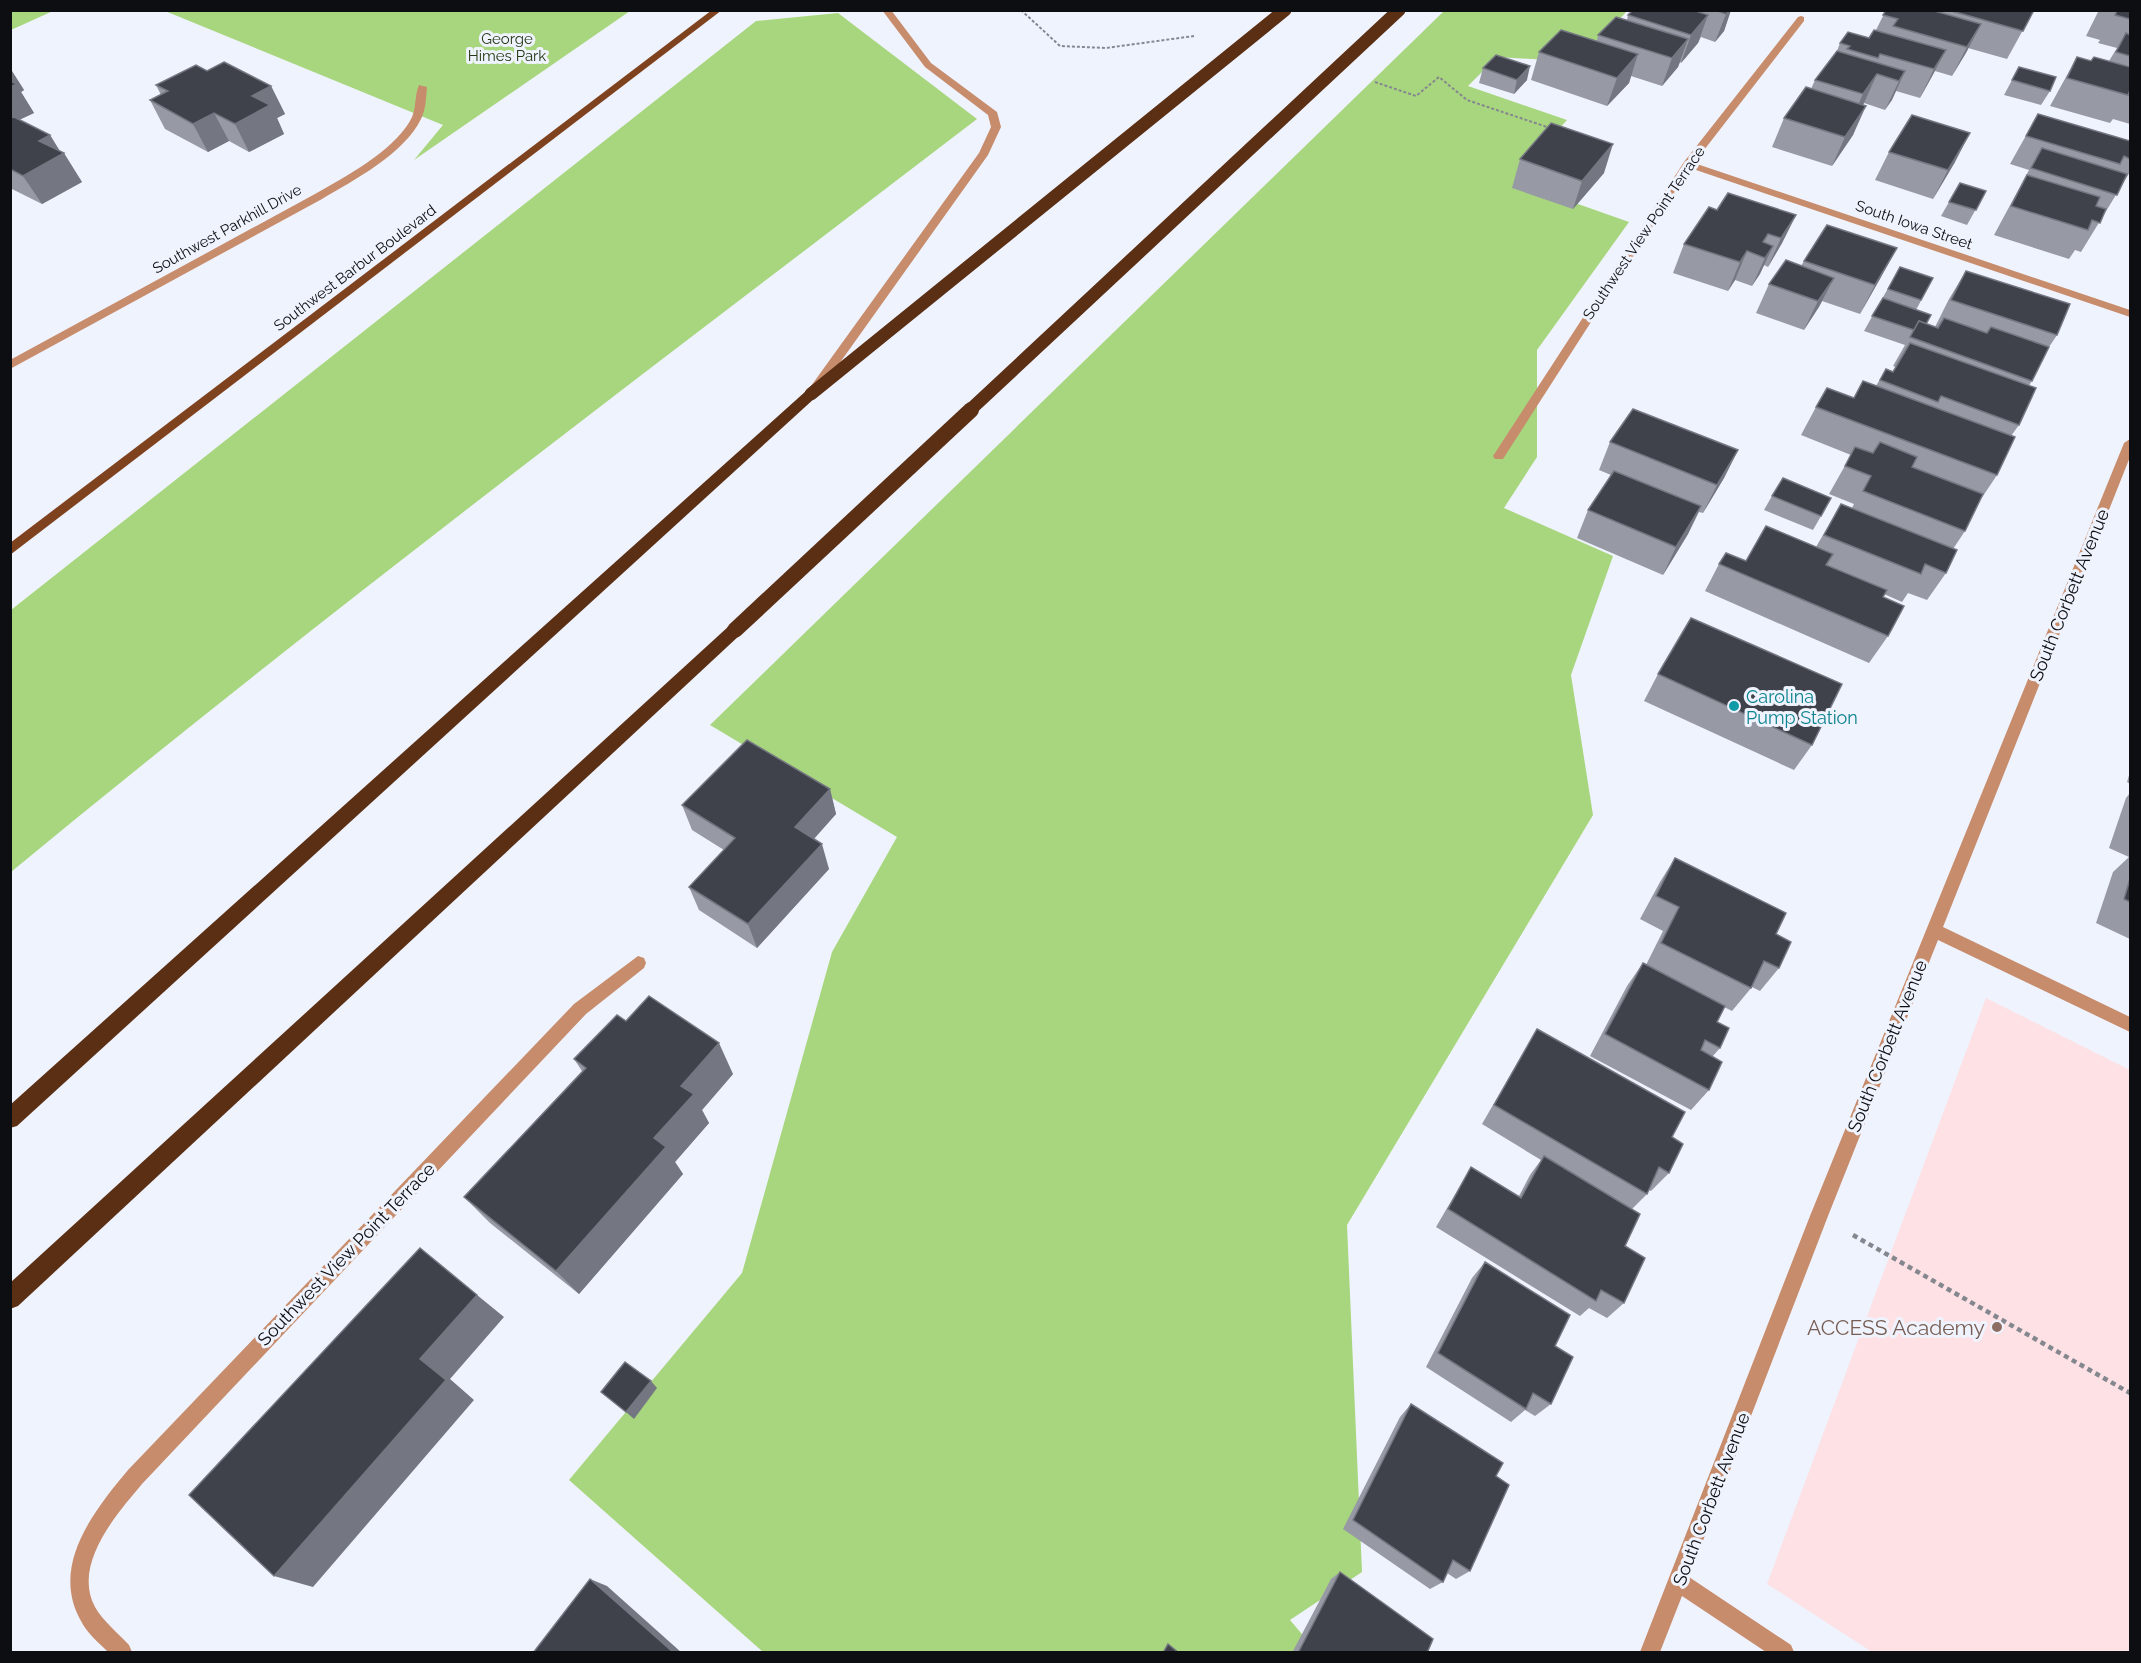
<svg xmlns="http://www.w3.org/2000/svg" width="2141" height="1663" viewBox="0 0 2141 1663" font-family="Raleway,sans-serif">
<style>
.education{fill:#fde1e4}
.green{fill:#a8d67e}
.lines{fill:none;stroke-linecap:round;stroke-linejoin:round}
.path-far1{stroke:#85878f;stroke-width:2;stroke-dasharray:3 2;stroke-linecap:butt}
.path{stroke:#85878f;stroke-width:4.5;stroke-dasharray:5 4;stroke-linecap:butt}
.minor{fill:#c78c6c;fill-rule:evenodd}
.major{fill:#7f421e;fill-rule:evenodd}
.highway{fill:#5b2f14;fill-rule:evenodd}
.highway-bridge-far1{stroke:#5b2f14;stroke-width:13}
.highway-bridge{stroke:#5b2f14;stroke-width:16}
.wall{fill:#979aa4}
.shaded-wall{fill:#747781}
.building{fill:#3f424b;stroke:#747781;stroke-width:1.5}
.culture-dot{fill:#0f9aa8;stroke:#eff3fe;stroke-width:2}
.education-dot{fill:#8d6e63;stroke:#eff3fe;stroke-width:2}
.labels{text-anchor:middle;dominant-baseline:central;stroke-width:6;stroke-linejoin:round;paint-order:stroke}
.far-park-label{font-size:15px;fill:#253813;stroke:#eff3fe}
.far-street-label{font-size:15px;fill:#0d0e11;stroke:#eff3fe}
.street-label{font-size:18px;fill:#0d0e11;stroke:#eff3fe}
.culture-label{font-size:18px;fill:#0d838f;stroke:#eff3fe;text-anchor:start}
.near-education-label{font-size:21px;fill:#785e54;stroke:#eff3fe;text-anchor:end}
</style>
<rect width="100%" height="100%" fill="#eff3fe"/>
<path class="education" d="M1986,998l144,72v582h-258l-105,-68z"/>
<g class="green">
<path d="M11,10h42v1l-42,19z"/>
<path d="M165,11h465l-216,149 29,-35z"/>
<path d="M1444,11h183l-46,51 -84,-5 -29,29 99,34 -35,38 29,40 68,24 -92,128v107l-33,51 109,48 -42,119 22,140 -246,410 15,347 -72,48 27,32h-554l-194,-172 173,-207 90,-321 65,-115 -187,-112z"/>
<path d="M838,13l139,106c-324,248 -651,493 -966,753v-262l745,-589z"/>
</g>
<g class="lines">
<g class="path-far1">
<path d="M1021,10l39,36 46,2 88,-12"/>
<path d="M1375,82l41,14 23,-19 28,23 86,29"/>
</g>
<path class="path" d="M1853,1235l277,158"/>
<g class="minor">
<path d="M882,10h9l40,53 66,49 4,15 -13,28 -169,237 -4,1 -6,-4 2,-3 168,-233 12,-26 -3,-12 -63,-48z"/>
<path d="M1801,16l3,1v4l-110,142 436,147v7l-440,-149 -187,291h-8l-2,-3 2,-3 189,-291 114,-145z"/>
<path d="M419,85l8,2c-1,11 -1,22 -6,32 -17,35 -67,61 -99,80l-312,170v-9l305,-166c30,-17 77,-42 95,-73 7,-11 4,-25 9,-36z"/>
<path d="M2130,439v18l-187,470 187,90v15l-192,-92 -110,276 -139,361 102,68 3,7h-28l-84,-56 -22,56h-20l170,-436 314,-773z"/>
<path d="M638,956l6,2 2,5 -2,5 -58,46 -444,470c-25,30 -70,80 -47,123 8,14 23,26 34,38l3,7h-24c-9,-9 -21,-19 -27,-31 -31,-55 12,-109 47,-151l446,-466z"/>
</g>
<path class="major" d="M712,10h10l-712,545v-12z"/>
<g class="highway">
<path d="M811,389l7,5 -2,3 -799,729 -7,2v-23l796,-714z"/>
<path d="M735,624l6,2 2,4 -2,4 -723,672 -8,3v-26l719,-657z"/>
</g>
<g class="highway-bridge-far1">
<path d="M811,394l474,-384"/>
<path d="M969,411l430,-401"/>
</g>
<path class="highway-bridge" d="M735,630l236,-220"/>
</g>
<g class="wall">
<path d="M1633,10h98l-7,21 -9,11 -14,-5 -3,6 -17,20 -1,-1 -2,5 -16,19 -31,-10 -2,7 -22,23 -76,-26 8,-28 58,-11 1,-6 29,-15 1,-5z"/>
<path d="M1886,10h148l-27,49 -39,-11 -16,28 -17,-5 -15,27 -24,-7 -11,19 -21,-7 -11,32 -21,31 -60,-19 12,-29 27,-29 4,-9 22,-29 3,-8 29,-5 7,-8z"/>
<path d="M2099,10h31v114l-17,-5 -3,4 -60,-17 27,-49 14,4h18l8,-13 -19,-5 2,-3 -14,-4z"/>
<path d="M2019,67l31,24 -9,14 -37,-10z"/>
<path d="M10,68l14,22 -3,2 13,21 -15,7 31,15 10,16 22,31 -40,22 -32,-16z"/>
<path d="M1483,68l44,12 -13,14 -35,-11z"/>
<path d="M207,71l64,15 14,28 -8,4 7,16 -35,18 -20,-11 -21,11 -43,-23 -15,-29 11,-5 -5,-10z"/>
<path d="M2038,114l92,27v31l-49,80 -6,-2 -6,9 -75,-24 35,-65 -19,-6z"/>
<path d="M1889,152l66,10 -22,37 -58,-19z"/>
<path d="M1520,159l84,14 -31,36 -61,-21z"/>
<path d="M1960,183l26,8 -19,34 -26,-9z"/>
<path d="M1717,210l79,5 -14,28 -14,24 -4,-2 -12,21 -17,-6 -7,11 -55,-18 11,-29z"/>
<path d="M1804,261l77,16 -21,37 -38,-13 -18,29 -48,-17 13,-29 32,-18z"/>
<path d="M1900,267l33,11 -17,32 10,14 9,3 14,-28 17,-28 91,64 -8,12 -20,39 -10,39 -8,11 -14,39 -16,24 -16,32 -12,18 -7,24 -19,27 -19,-7 -6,9 -18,-8 -1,3 5,39 -19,27 -164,-72 14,-27 27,-3 70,-14 25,-43 11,4 2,-4 -25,-10 22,-39 -50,-20 15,-28 38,-9 22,-12 10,-17 7,3 3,-5 -3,-1 12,-21 -41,-14z"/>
<path d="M1610,442l128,8 -14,28 -21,35 -4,-1 -11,22 -25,41 -86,-37 11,-28 23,-35 -12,-5z"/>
<path d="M1772,496l49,20 -8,14 -49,-20z"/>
<path d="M1658,674l154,71 -18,25 -150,-69z"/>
<path d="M2130,772v12l-3,-2z"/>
<path d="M830,789l6,25 -22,25 15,30 -72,79 -58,-38 -10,-23 35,-37 -32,-20 -10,-25z"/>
<path d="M2130,793v146l-34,-16 17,-51 16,-15 -20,-9 17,-50z"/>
<path d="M1675,858l101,76 3,34 -19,23 -8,-4 -20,24 -8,-4 -7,15 3,26 -8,9 -3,33 -18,20 -101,-54 37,-70 16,-23 3,2 17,-34 -23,-12 20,-37z"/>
<path d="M626,1021l107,53 -31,36 7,13 -34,39 8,12 -104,120 -89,-71 -26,-26 118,-126 -8,-12z"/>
<path d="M1537,1029l135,108 -3,36 -18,18 -2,-1 -2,4 -15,15 -7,37 -1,57 -17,15 -18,-10 -9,8 -144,-89 24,-41 11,-19 48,29 11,-21 11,-15 -59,-36z"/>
<path d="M1485,1262l70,84 -4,58 -16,12 -10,-6 -14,12 -85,-55 46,-89z"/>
<path d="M1411,1404l85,72 -26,95 -14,8 -9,-6 -4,9 -13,7 -87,-60 57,-112z"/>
<path d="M1340,1572l87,81h-135l39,-74z"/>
</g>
<g class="shaded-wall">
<path d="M1728,10h3l-7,21 -9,11 11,-28z"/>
<path d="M1708,15l-10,28 -17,20 10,-28z"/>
<path d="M1981,24l-15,29 -14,23 15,-29z"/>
<path d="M1688,39l-10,28 -16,19 10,-28z"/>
<path d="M1946,50l-15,28 -11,20 14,-29z"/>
<path d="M1638,54l-9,29 -22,23 10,-28z"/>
<path d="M1530,66l-3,14 -13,14 3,-14z"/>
<path d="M10,68l14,22 -3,2 13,21 -24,11z"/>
<path d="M1905,71l-13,29 -7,10 14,-29z"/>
<path d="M1877,74l-13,29 -14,20 13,-29z"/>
<path d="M271,86l14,28 -8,4 7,16 -35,18 -14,-28 17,-28z"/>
<path d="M1866,106l-13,29 -21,31 13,-29z"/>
<path d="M214,113l15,28 -21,11 -15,-28z"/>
<path d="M1970,133l-15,29 -22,37 15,-29z"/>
<path d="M50,135l12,20 2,-2 18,29 -40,22 -19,-28 16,-35z"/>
<path d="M1613,144l-9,29 -31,36 9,-28z"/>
<path d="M1796,215l-14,28 -14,24 13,-29z"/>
<path d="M1773,246l-13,28 -8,12 13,-28z"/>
<path d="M1897,248l-16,29 -21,37 15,-29z"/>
<path d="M1747,251l-12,29 -7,11 12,-29z"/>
<path d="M1834,278l-15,29 -15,23 14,-29z"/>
<path d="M1738,450l-14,28 -21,35 14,-28z"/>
<path d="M1701,506l-13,28 -25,41 13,-28z"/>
<path d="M830,789l6,25 -34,38 -7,-25z"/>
<path d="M822,844l7,25 -72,79 -9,-24z"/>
<path d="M719,1043l14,31 -31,36 7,13 -34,39 8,12 -104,120 -23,-23 98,-133 27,-52z"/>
<path d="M477,1295l27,22 -54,62 24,21 -161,187 -39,-11 146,-217z"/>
<path d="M651,1381l6,7 -23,31 -8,-7z"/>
<path d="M590,1579l17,7 75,67h-8z"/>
</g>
<g class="building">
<path d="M1633,10h60l15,5 -17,20 -63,-20z"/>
<path d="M1715,10h13l-2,4z"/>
<path d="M1886,10h45l50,14 -14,23 -74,-21 5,-7 -15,-4z"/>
<path d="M1948,10h86l-11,21z"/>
<path d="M2113,10h17v9l-15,-4 2,-4z"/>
<path d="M1616,17l72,22 -16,19 -74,-23z"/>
<path d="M1561,30l77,24 -21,24 -78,-26z"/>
<path d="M1874,30l72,20 -12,19 -54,-15 -2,4 -31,-9 3,-3 -10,-3 8,-11 21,6z"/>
<path d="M2126,33l4,2v21l-14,-4z"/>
<path d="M1837,51l68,20 -6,10 -22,-7 -14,20 -48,-14z"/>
<path d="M1496,55l34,11 -13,14 -34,-12z"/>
<path d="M2077,57l14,4 3,-4 36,10v23l-2,5 -61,-17z"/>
<path d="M224,62l47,24 -19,10 18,9 -35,19 -21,-11 -21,11 -43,-24 18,-9 -12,-6 40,-20 11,6z"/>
<path d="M2019,67l37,10 -6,14 -38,-11z"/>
<path d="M10,81l7,3 -7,3z"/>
<path d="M1806,87l60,19 -21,31 -61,-19z"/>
<path d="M2038,114l92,27v18l-6,-3 -4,8 -94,-28z"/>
<path d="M1912,115l58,18 -22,37 -59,-18z"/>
<path d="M14,117l36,18 -11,6 25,12 -41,23 -13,-7v-51z"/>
<path d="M1551,123l62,21 -31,37 -62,-22z"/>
<path d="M2042,148l85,26 -10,21 -86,-27z"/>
<path d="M2027,175l73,22 -4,9 10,3 -6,14 -8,-3 -4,10 -77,-24z"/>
<path d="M1960,183l26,8 -10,19 -27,-8z"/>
<path d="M1728,193l68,22 -15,23 -13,-4 -5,8 10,4 -8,12 -18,-7 -7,11 -56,-18 25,-37 8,3z"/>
<path d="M1827,225l70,23 -22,37 -71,-24z"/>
<path d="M1786,260l48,18 -16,23 -49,-17z"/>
<path d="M1900,267l33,11 -12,22 -33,-11z"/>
<path d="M1966,271l104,33 -13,31 -106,-35z"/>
<path d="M1883,298l48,17 -5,9 -7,-3 -5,9 -42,-14z"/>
<path d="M1944,318l43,15 4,-6 58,20 -17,34 -122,-44 9,-16 19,7z"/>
<path d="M1910,343l126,45 -17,37 -78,-29 -3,6 -58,-22 6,-11 7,3z"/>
<path d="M1863,381l152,56 -18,38 -181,-68 11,-19 27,10z"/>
<path d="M1633,409l105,41 -21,35 -107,-43z"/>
<path d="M1880,442l37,15 -5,10 71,27 -18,37 -102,-40 8,-15 -26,-10 10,-19 18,6z"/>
<path d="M1614,471l87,35 -25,41 -88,-37z"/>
<path d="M1783,478l48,20 -10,18 -49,-20z"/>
<path d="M1841,504l116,46 -11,23 -21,-9 -4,10 -97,-39z"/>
<path d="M1766,526l67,28 -7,11 61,25 -4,7 21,9 -16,30 -169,-72 7,-11 20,8z"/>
<path d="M1691,618l151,66 -30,61 -154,-71z"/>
<path d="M747,740l83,49 -35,38 27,17 -74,80 -59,-37 46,-49 -53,-33z"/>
<path d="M1675,858l111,55 -10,21 15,8 -12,26 -15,-7 -13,27 -90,-45 18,-36 -23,-11z"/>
<path d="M2130,879v23l-6,-3z"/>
<path d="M1643,963l82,43 -8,16 12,6 -9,20 -15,-8 -4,10 21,12 -13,28 -104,-56z"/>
<path d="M649,996l70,47 -38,43 13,8 -40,44 12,9 -110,124 -92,-74 122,-129 -12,-9 43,-44 9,6z"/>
<path d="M1537,1029l148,83 -13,25 11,7 -14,29 -10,-6 -12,27 -153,-89z"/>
<path d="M1544,1156l96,58 -15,32 20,12 -21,45 -23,-13 -5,11 -148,-92 23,-42 50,31z"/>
<path d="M420,1248l57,47 -57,64 26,21 -172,196 -85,-81z"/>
<path d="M1485,1262l85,53 -15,31 18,11 -22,47 -18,-11 -7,16 -88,-56z"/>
<path d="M625,1362l26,19 -25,31 -25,-20z"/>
<path d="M1411,1404l92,59 -7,13 13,9 -39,86 -17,-11 -10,22 -90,-62z"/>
<path d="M1340,1572l93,67 -6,14h-129z"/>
<path d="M590,1579l84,74h-141z"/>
<path d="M1168,1644l11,9h-16z"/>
</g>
<circle class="culture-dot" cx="1734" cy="706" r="6"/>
<circle class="education-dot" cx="1997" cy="1327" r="6"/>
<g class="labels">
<g class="far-park-label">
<text x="507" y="39">George<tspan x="507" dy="17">Himes Park</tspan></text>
</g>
<g class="far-street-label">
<text transform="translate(1914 225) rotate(19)">South Iowa Street</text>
<text transform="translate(227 229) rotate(-29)">Southwest Parkhill Drive</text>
<text transform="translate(1644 233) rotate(-56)">Southwest View Point Terrace</text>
<text transform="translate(355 268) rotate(-37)">Southwest Barbur Boulevard</text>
</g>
<g class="street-label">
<text transform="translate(2069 595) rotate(-68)">South Corbett Avenue</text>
<text transform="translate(1887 1046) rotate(-68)">South Corbett Avenue</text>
<text transform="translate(346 1254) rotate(-46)">Southwest View Point Terrace</text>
<text transform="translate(1711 1499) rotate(-69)">South Corbett Avenue</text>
</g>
<g class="culture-label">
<text x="1746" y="696">Carolina<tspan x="1746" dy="21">Pump Station</tspan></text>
</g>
<g class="near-education-label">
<text x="1985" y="1327">ACCESS Academy</text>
</g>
</g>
<rect width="2141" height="1663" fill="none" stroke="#0d0e11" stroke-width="24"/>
</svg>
